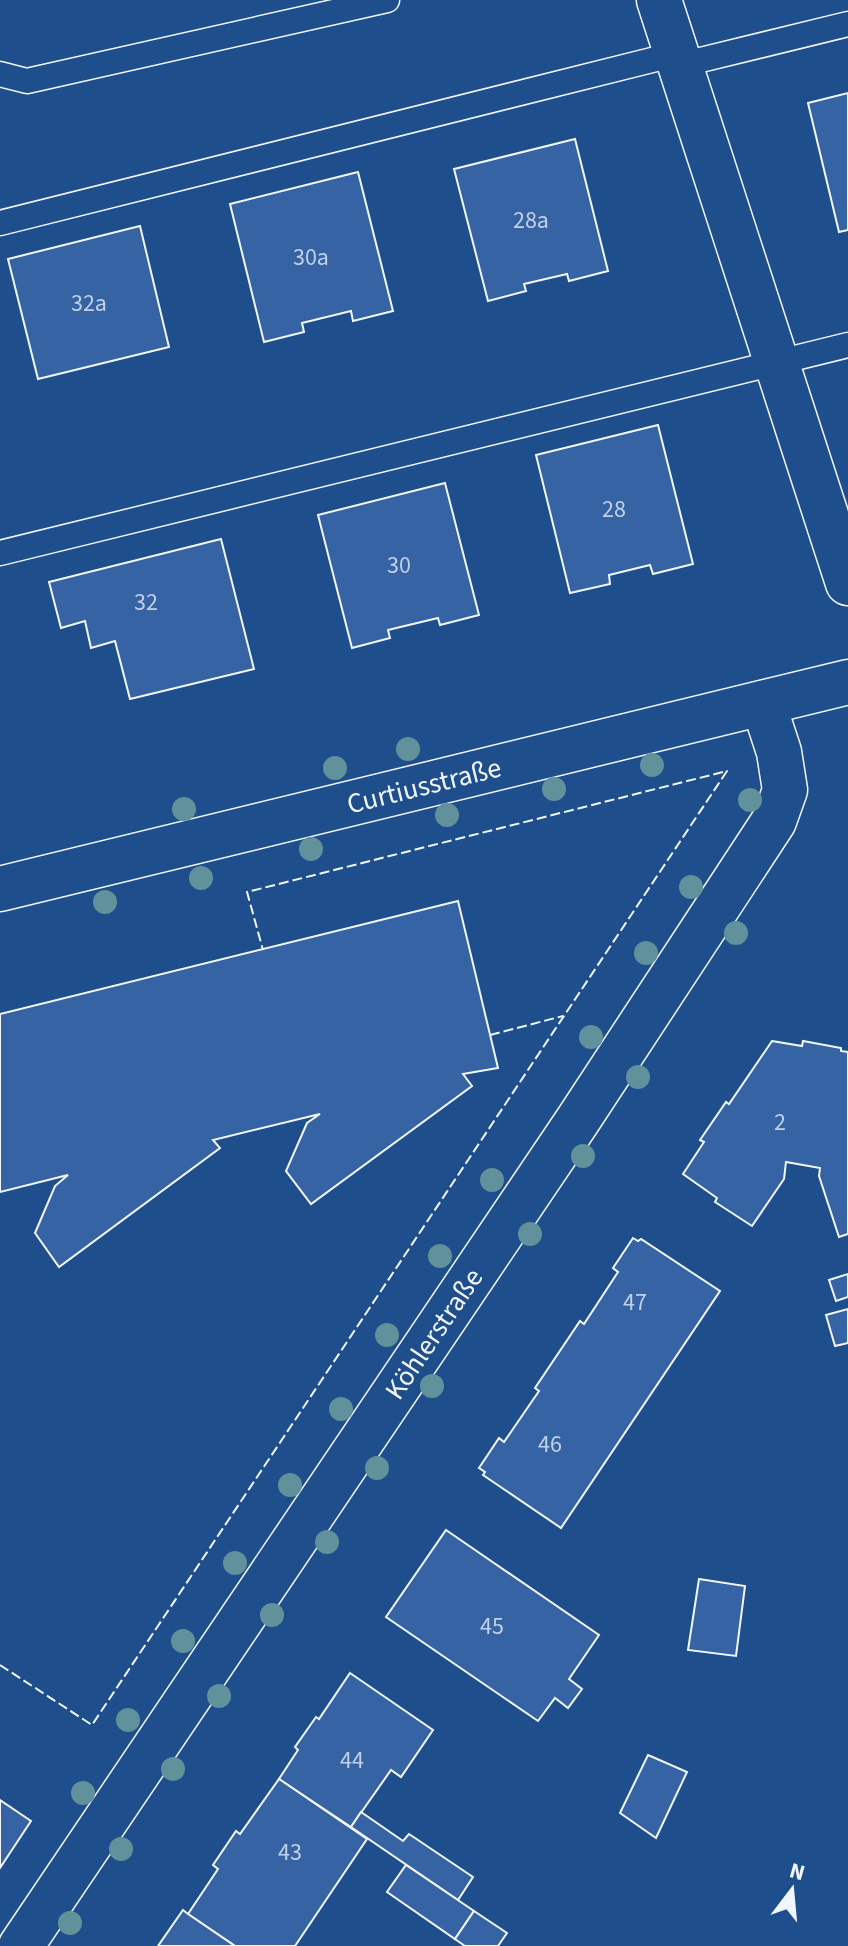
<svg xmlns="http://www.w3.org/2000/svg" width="848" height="1946" viewBox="0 0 848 1946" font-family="'Source Sans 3',sans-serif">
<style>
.building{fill:#3563a3;stroke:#f2f6ff;stroke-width:2}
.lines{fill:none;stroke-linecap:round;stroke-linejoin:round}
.service-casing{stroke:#f2f6ff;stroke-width:27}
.minor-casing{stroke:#f2f6ff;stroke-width:47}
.service{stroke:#1f4e8c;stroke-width:24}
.minor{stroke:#1f4e8c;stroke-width:44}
.fence{stroke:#f2f6ff;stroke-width:2;stroke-dasharray:10 4;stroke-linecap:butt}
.tree{fill:#61919a}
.labels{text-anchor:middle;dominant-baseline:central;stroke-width:6;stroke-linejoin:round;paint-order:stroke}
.number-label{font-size:24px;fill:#c3d1e8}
.street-label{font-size:28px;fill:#f2f6ff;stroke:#1f4e8c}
</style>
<rect width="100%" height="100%" fill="#1f4e8c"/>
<g class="building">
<path d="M848,93v137l-9,2 -31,-129z"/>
<path d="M575,139l33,132 -39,10 -2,-7 -43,10 2,7 -38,10 -34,-132z"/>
<path d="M358,172l35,139 -40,10 -2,-10 -49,12 2,9 -40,10 -34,-138z"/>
<path d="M140,226l29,121 -131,32 -30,-120z"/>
<path d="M658,425l35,139 -40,10 -3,-9 -41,10 1,9 -40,9 -34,-138z"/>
<path d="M445,483l34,132 -39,10 -2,-7 -50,12 2,8 -38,10 -34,-133z"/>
<path d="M221,539l33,130 -124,30 -15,-58 -24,7 -6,-27 -24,7 -12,-46z"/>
<path d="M458,901l40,167 -35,6 9,12 -161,118 -25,-33 21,-48 13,-9 -107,26 7,8 -161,119 -24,-34 20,-47 13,-11 -68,17v-178z"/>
<path d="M772,1041l30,5 1,-5 38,7v3l7,1v182l-9,3 -20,-61 1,-8 -34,-6 -2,17 -32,47 -37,-24 2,-4 -34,-24 21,-32 -4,-2 26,-38 3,2z"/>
<path d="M633,1238l5,3 3,-2 79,52 -159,237 -78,-53 2,-3 -6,-4 20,-30 5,4 35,-51 -4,-3 45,-67 4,3 34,-52 -5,-4z"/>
<path d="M848,1274v23l-12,4 -7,-21z"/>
<path d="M848,1309v34l-13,3 -9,-31z"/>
<path d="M446,1530l153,105 -30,44 13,10 -14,19 -13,-10 -17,23 -152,-104z"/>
<path d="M699,1579l46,7 -9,70 -48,-6z"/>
<path d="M350,1673l83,57 -32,47 -10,-7 -40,57 -72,-48 19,-29 -3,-3 21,-30 3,2z"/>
<path d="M648,1755l39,17 -31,66 -36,-25z"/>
<path d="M279,1779l88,60 -72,107h-60l-47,-32 30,-45 -5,-4 23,-34 4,3z"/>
<path d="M0,1800l31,21 -31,47z"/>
<path d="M361,1812l42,29 6,-7 64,43 -15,23 -107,-73z"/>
<path d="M406,1865l68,46 -19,28 -68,-47z"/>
<path d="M183,1910l5,4 47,32h-77z"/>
<path d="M474,1911l33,22 -9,13h-33l-10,-7z"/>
</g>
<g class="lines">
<g class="service-casing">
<g id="service">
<path d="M680,65l168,-41"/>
<path d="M0,74l27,7 360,-81"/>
<path d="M0,223l676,-169"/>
<path d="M0,553l848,-208"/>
</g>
</g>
<g class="minor-casing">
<g id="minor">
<path d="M659,0l189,583"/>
<path d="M0,889l848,-207"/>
<path d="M21,1946l557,-826 196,-299 11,-31 -6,-38 -16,-49"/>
</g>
</g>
<use href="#service" class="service"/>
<use href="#minor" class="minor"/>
<g class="fence">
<path d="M490,1035l73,-19"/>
<path d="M0,1665l92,60 635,-954 -480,121 16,58"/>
</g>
</g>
<g class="tree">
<circle cx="408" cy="749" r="12"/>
<circle cx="652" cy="765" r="12"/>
<circle cx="335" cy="768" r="12"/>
<circle cx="554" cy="789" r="12"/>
<circle cx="750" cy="800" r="12"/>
<circle cx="184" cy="809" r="12"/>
<circle cx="447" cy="815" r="12"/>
<circle cx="311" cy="849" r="12"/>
<circle cx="201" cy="878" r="12"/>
<circle cx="691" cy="887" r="12"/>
<circle cx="105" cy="902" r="12"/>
<circle cx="736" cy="933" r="12"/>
<circle cx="646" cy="953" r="12"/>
<circle cx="591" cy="1037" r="12"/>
<circle cx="638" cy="1077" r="12"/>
<circle cx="583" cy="1156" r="12"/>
<circle cx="492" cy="1180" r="12"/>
<circle cx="530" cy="1234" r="12"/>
<circle cx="440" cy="1256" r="12"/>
<circle cx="387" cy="1335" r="12"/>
<circle cx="432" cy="1386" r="12"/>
<circle cx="341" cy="1409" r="12"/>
<circle cx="377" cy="1468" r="12"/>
<circle cx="290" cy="1485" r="12"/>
<circle cx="327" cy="1542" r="12"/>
<circle cx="235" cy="1563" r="12"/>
<circle cx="272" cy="1615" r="12"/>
<circle cx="183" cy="1641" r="12"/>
<circle cx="219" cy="1696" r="12"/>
<circle cx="128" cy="1720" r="12"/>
<circle cx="173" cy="1769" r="12"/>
<circle cx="83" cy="1793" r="12"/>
<circle cx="121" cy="1849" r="12"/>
<circle cx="70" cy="1923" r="12"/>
</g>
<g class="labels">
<g class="number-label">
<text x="531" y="220">28a</text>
<text x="311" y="257">30a</text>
<text x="89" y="303">32a</text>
<text x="614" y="509">28</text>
<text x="399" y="565">30</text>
<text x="146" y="602">32</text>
<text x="780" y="1122">2</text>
<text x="635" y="1302">47</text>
<text x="550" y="1444">46</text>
<text x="492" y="1626">45</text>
<text x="352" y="1760">44</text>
<text x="290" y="1852">43</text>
</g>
<g class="street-label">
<text transform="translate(424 786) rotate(-14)">Curtiusstraße</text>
<text transform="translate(434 1334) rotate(-56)">Köhlerstraße</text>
</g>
</g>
<g transform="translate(792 1890) rotate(16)" stroke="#1f4e8c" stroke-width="6" paint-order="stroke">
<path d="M0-6L14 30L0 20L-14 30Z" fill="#f2f6ff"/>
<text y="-12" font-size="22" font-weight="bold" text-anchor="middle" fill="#f2f6ff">N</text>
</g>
</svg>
